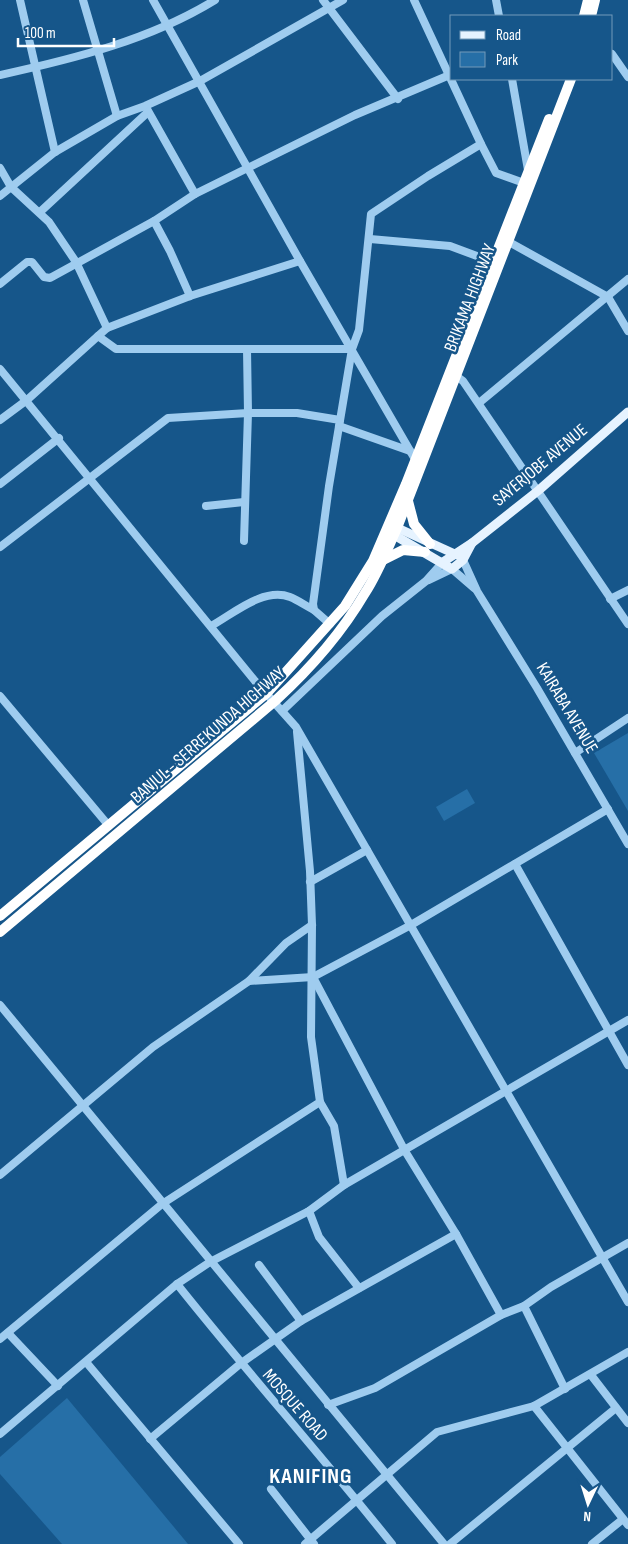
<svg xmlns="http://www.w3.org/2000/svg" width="628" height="1544" viewBox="0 0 628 1544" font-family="'Sofia Sans Condensed',sans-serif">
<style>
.green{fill:#266fa7}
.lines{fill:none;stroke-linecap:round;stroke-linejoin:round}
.minor{stroke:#9fccef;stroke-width:8}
.major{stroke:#e6f3ff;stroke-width:9}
.highway{stroke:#fff;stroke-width:10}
.labels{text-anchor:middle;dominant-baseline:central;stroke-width:5;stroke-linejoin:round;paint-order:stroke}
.street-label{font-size:18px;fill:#fff;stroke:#16568a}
.district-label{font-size:22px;font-weight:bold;letter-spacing:1px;fill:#fff;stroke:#16568a}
</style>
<rect width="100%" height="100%" fill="#16568a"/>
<g class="green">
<path d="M628,733v78l-34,-58z"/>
<path d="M467,789l8,14 -31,18 -8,-14z"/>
<path d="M67,1398l121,146h-126l-62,-70v-17z"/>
</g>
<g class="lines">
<g class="minor">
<path d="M20,0l35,152"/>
<path d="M83,0l34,116"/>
<path d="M153,0l147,261 116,200"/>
<path d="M323,0l75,99"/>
<path d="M414,0l67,144 15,29 28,10"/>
<path d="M496,0l3,16"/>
<path d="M612,54l16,23"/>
<path d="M0,75c73,-16 150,-35 215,-75"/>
<path d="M512,79l16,91"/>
<path d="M147,109l48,85"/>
<path d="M0,168l11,19 38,35 27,40 31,66 -9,8 18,13h236l7,-19 12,-116 57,-38 53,-32"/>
<path d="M0,196l55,-44 62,-36 28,-10 55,-25 143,-81"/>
<path d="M40,212l108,-100"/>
<path d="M154,221l16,30 20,45"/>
<path d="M370,239l80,7 43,16"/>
<path d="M509,242l99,55 20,34"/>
<path d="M0,284l27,-22h5l12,15 6,1 104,-57 41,-27 160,-79 97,-41"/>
<path d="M107,328l83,-32 110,-35"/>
<path d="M0,369l255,312 41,46 332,575"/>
<path d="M452,373l11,8 165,243"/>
<path d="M479,403l149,-124"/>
<path d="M0,420l27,-20 71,-64"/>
<path d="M339,426l71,25"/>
<path d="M0,484l59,-46"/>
<path d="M206,506l38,-4"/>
<path d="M244,541l4,-128 -1,-64"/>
<path d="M0,547l168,-129 80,-5h49l43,7"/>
<path d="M463,560l14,31 60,97 91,156"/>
<path d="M429,580l23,-11 22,19"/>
<path d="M610,599l18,-9"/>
<path d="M330,624l-16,-14 -1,-6 16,-118 23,-137"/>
<path d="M211,626c22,-12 52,-39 79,-29 8,3 16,9 24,13"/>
<path d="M0,696l109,130"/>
<path d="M282,711l100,-95 44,-35 17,-19"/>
<path d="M575,753l53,-35"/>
<path d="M515,864l113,201"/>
<path d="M310,882l57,-32"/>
<path d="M314,979l91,172 51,83 45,81"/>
<path d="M249,981l37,-38 26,-18"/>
<path d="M0,1005l444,539"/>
<path d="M320,1102l14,24 10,59"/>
<path d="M0,1175l153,-128 96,-66 64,-4 98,-52 197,-116"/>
<path d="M309,1211l10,26 40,51"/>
<path d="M259,1265l42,56"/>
<path d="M177,1284c70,88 145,172 215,260"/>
<path d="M524,1306l41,83"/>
<path d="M8,1333l50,53"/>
<path d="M0,1339l162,-135 158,-102 -9,-65 1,-112 -2,-54 -13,-139"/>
<path d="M86,1362l153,182"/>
<path d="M591,1375l37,48"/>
<path d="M328,1405l47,-17 126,-73 23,-9 27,-19 77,-44"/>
<path d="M534,1406l94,119"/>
<path d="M0,1434l177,-150 33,-22 99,-51 35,-26 284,-165"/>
<path d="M150,1439l90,-75 61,-43 155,-87"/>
<path d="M271,1489l43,55"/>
<path d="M305,1544l132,-112 97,-26 94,-54"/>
<path d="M450,1544l166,-136"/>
<path d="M592,1544l31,-25"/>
</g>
<g class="major">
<path d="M391,525l66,30"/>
<path d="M389,532l63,37 11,-9 9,-17"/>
<path d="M443,562l29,-19 67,-53 89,-78"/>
</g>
<g class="highway">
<path d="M584,16l4,-16"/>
<path d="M591,16l4,-16"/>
<path d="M408,501l6,23 16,20"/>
<path d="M383,560l20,-10 22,2"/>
<path d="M0,916l267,-223 78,-87 28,-45 33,-77 143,-365"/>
<path d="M0,932l275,-231c35,-32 66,-67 90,-108 13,-20 22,-43 32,-65l174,-449"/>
</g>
</g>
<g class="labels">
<g class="street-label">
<text transform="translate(470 298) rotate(-69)">BRIKAMA HIGHWAY</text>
<text transform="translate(540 465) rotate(-40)">SAYERJOBE AVENUE</text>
<text transform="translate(567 708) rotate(59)">KAIRABA AVENUE</text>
<text transform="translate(208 735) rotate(-41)">BANJUL - SERREKUNDA HIGHWAY</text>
<text transform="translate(295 1405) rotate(49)">MOSQUE ROAD</text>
</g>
<g class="district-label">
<text x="311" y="1476">KANIFING</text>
</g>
</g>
<rect x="450" y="15" width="162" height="65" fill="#16568a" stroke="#739ab9"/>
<rect x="460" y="31" width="25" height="8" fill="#e6f3ff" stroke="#739ab9"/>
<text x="496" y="40" font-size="15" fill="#ffffff">Road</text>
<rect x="460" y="52" width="25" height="15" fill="#266fa7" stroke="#739ab9"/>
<text x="496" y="65" font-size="15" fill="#ffffff">Park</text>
<g transform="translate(588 1504) rotate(184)" stroke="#16568a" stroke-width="4" paint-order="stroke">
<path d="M0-4L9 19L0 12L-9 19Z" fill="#ffffff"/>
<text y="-8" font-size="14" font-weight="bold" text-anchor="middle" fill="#ffffff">N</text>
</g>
<path d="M18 38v8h96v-8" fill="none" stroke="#ffffff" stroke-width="2.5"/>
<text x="25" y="38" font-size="15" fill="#ffffff" stroke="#16568a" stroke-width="4" paint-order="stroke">100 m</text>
</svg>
